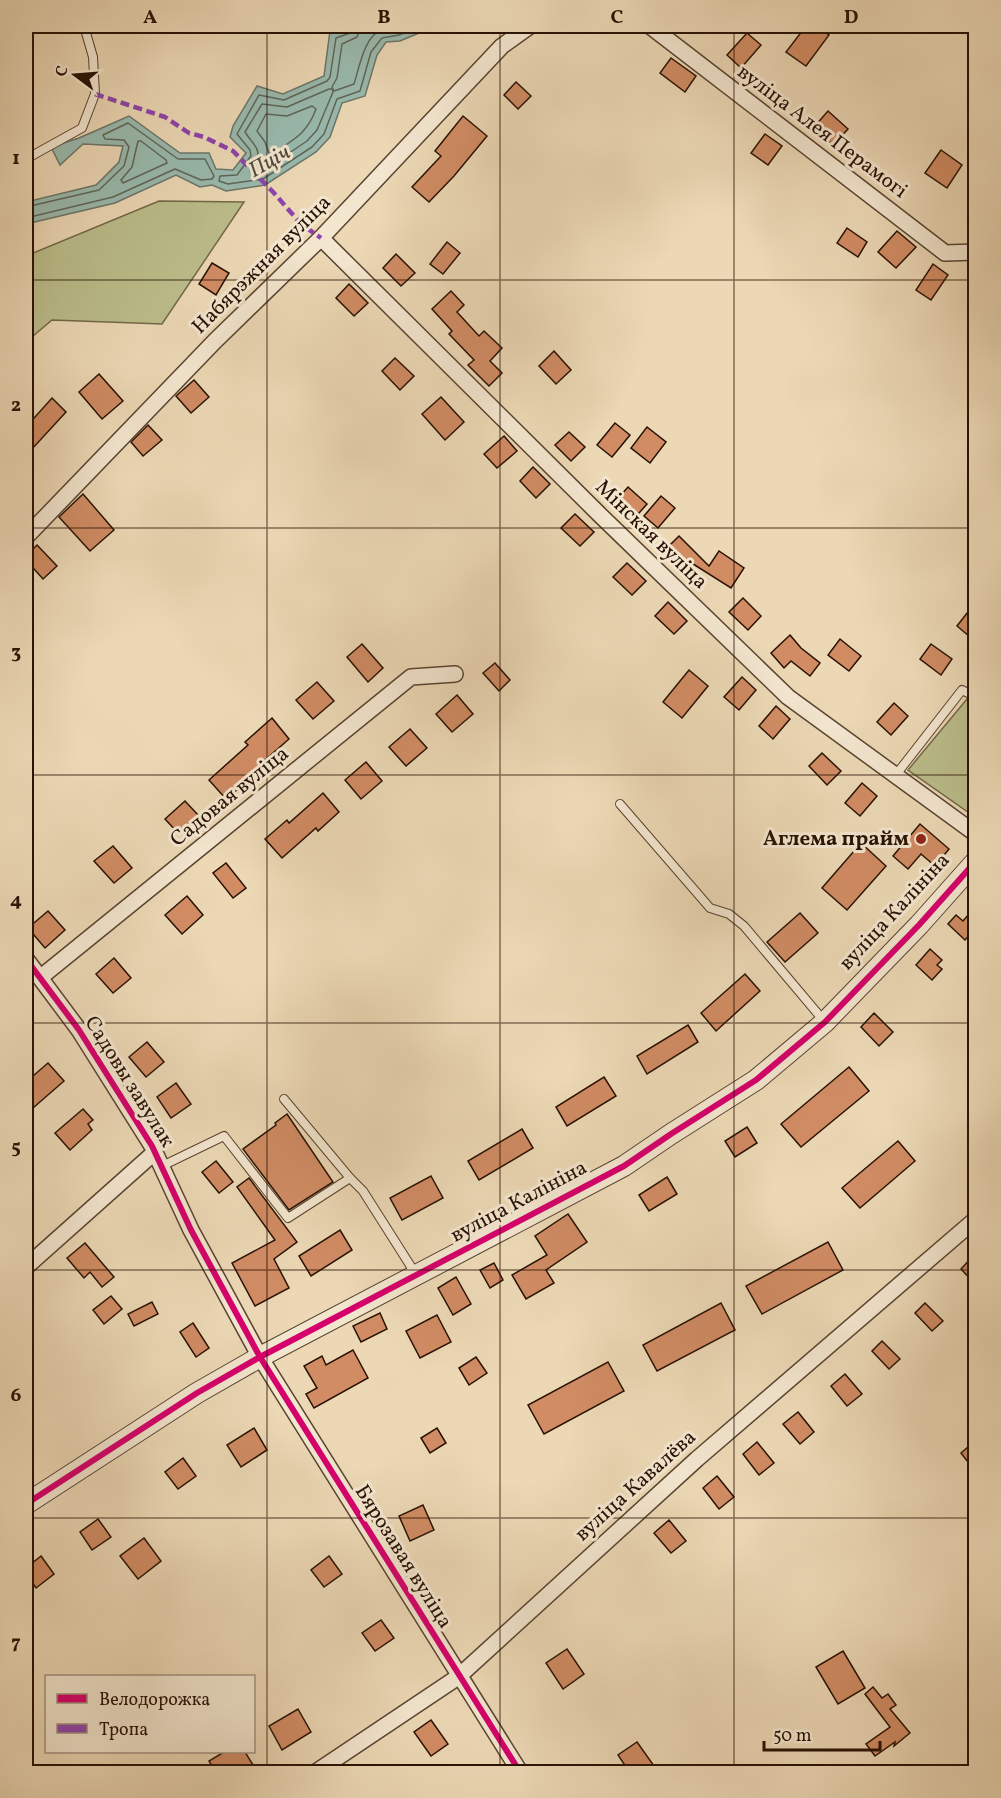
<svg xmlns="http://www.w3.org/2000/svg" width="1001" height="1798" viewBox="0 0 1001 1798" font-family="Vollkorn,serif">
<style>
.green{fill:#bbbe8b;stroke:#726848;stroke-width:1.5}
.water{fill:#99baae;stroke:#6c766a;stroke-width:1.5}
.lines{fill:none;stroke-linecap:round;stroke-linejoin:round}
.shore{stroke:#606659;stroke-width:1.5}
.building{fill:#d18c64;stroke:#281104;stroke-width:1.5}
.service-casing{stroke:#594330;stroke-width:10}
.minor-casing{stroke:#594330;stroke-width:18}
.tertiary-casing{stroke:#594330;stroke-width:22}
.service{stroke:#f3e6cf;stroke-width:8}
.minor{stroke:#f3e6cf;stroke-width:15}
.tertiary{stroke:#f3e6cf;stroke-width:20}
.quiet{stroke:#8e44ad;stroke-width:4.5;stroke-dasharray:9 4.5;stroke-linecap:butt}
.cycleway-casing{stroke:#f3e6cf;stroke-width:10}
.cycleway{stroke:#d6006c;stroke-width:6}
.grid{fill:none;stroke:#281104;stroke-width:1.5;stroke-opacity:0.55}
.poi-dot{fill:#8f2418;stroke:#f3e6cf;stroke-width:2}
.labels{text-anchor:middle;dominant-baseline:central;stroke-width:6;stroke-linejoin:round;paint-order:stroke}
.street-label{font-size:21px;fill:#281104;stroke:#f3e6cf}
.poi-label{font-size:21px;font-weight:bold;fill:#281104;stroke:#f3e6cf;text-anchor:end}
.water-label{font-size:22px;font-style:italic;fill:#504c40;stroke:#f3e6cf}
.neatline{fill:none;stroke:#281104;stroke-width:2}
.grid-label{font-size:20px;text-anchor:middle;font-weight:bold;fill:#281104}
</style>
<rect width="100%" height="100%" fill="#ecd8b5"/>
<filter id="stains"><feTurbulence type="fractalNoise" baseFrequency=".00333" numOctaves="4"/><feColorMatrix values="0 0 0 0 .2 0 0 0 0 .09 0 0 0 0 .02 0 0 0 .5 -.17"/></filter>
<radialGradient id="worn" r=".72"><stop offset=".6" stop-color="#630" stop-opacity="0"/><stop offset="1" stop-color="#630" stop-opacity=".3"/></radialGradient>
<g class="green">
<path d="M159,201l85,1 -82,122 -110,-4 -26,22v-86z"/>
<path d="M967,699l8,5v113l-67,-47z"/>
</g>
<path class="water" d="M354,26h82l-36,15 -14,1 -9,13 -12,41 -23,7 -12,34 -14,15 -51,33 -39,6 -14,-6 -12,2 -24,-12 -61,28 -89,21v-22l70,-17 23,-23 4,-16 -40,-2 -23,21 -9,-18 28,-9 50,-22 51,37h29l7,16 17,1 13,-17 -16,-16 3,-11 24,-40 26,8 41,-18 6,-45z"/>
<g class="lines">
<g class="shore">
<path d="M353,26l-3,7 -14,5 -6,39 -3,4 -43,19 -25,-5 -22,39 13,16 1,6 -14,19 -17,1 -1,5 9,3 35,-5 49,-32 12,-13 13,-35 23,-8 11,-39 11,-14 17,-3 22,-9"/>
<path d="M361,26l-4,11 -15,7 -5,34 -5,9 2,4 20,-7c5,-15 10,-49 29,-55 6,-2 13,-1 19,-3"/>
<path d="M329,89h3l1,3 -16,38 -10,11 -46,31h-9l-1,-3c14,-20 4,-21 -6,-37l17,-28 25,3z"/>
<path d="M312,106l4,3c-9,25 -23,31 -44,45l-3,-1 -4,-11 -8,-11 9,-17 21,2z"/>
<path d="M138,141h3l25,19 1,3 -44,20 -2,-3 11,-13z"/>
<path d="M26,207l73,-17 25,-24 5,-19 -5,-7 -19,-1 -2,-4 25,-12 50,36h27l9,17 -2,3 -11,1 -26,-11 -62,28 -87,21"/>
</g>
</g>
<g class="building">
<path d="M806,26h10l13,9 -23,31 -20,-14z"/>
<path d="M747,33l14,12 -20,23 -14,-13z"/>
<path d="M671,58l25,18 -11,16 -25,-19z"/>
<path d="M516,82l15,14 -13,13 -14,-14z"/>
<path d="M828,111l20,18 -15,16 -19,-18z"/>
<path d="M463,116l24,20 -33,40 -25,26 -17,-15 29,-31 -6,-5z"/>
<path d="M765,134l17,12 -14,19 -17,-12z"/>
<path d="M941,150l21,15 -15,23 -22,-15z"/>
<path d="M847,228l20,14 -9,15 -21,-14z"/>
<path d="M897,231l19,16 -20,21 -18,-16z"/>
<path d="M447,242l13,11 -17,21 -13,-10z"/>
<path d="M396,254l19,19 -14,13 -18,-18z"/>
<path d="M212,263l17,10 -13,22 -17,-11z"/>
<path d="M933,264l15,11 -17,25 -15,-10z"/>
<path d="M349,284l19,19 -14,13 -18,-18z"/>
<path d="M451,291l13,14 -7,7 22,24 5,-5 18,17 -12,13 12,12 -13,13 -21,-21 6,-5 -25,-26 3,-3 -20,-22z"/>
<path d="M554,351l17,19 -15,14 -17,-18z"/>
<path d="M395,358l19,18 -14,14 -18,-19z"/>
<path d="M99,374l24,27 -21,18 -23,-27z"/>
<path d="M194,380l15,17 -18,16 -15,-17z"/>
<path d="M441,397l23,25 -19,18 -23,-26z"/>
<path d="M52,398l14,14 -34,37 -6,-6v-16z"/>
<path d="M615,423l15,12 -18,22 -15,-12z"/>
<path d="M148,425l14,15 -19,16 -12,-14z"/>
<path d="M647,427l19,15 -16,21 -19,-15z"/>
<path d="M569,432l16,15 -14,14 -16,-16z"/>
<path d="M504,436l13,15 -20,17 -13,-14z"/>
<path d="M533,467l17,17 -14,14 -16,-17z"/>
<path d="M628,487l19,17 -15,17 -19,-17z"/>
<path d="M83,494l31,36 -24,21 -31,-34z"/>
<path d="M661,496l14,12 -17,20 -14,-12z"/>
<path d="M575,514l19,18 -14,14 -19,-18z"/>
<path d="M679,536l30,30 10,-15 25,17 -13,20 -41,-26 -6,6 -19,-18z"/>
<path d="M37,545l20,21 -14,13 -17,-19v-4z"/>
<path d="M627,563l19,18 -14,14 -19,-18z"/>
<path d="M743,598l18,18 -13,14 -19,-18z"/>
<path d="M668,602l19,19 -13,13 -19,-18z"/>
<path d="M975,603v27l-5,7 -13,-11z"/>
<path d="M790,635l11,13 19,15 -10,13 -19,-15 -7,7 -13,-15z"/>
<path d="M840,639l21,17 -12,15 -21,-16z"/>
<path d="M362,644l21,24 -15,14 -21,-25z"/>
<path d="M931,644l21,15 -11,16 -21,-16z"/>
<path d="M495,663l15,17 -11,11 -16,-18z"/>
<path d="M689,670l19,16 -26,32 -19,-16z"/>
<path d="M742,677l14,13 -17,20 -15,-13z"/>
<path d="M317,682l17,19 -21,18 -17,-19z"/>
<path d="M457,695l16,19 -21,18 -16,-18z"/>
<path d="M894,703l14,13 -17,19 -14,-13z"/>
<path d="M776,706l14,13 -17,20 -14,-13z"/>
<path d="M272,718l17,21 -42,37 3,3 -24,20 -17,-19 39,-35 -3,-3z"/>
<path d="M410,729l17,19 -21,18 -17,-19z"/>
<path d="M822,753l19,18 -14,14 -18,-19z"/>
<path d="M366,762l16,19 -21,18 -16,-19z"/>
<path d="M862,783l15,13 -17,20 -15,-13z"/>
<path d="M323,793l16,19 -21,19 -2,-3 -34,30 -17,-19 22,-19 2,3z"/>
<path d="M185,801l13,14 -20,18 -13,-14z"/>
<path d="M920,824l29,25 -14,17 -14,-12 -13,15 -15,-13z"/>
<path d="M861,843l25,23 -39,44 -25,-22z"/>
<path d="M113,846l19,22 -18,15 -20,-22z"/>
<path d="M226,863l20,25 -13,10 -20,-25z"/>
<path d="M187,896l16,19 -21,19 -17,-19z"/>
<path d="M975,907v22l-10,11 -17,-16 8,-9 7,6z"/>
<path d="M48,911l17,19 -20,18 -17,-20z"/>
<path d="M800,913l18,20 -33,29 -18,-20z"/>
<path d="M930,949l12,11 -5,5 5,4 -10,11 -16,-15z"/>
<path d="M114,958l17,20 -18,15 -17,-19z"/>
<path d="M745,974l15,17 -44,40 -15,-18z"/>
<path d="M874,1013l19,19 -14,14 -18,-19z"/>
<path d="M688,1025l10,17 -51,32 -10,-18z"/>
<path d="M147,1042l17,20 -18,15 -17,-20z"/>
<path d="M48,1063l16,18 -31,27 -7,-8v-18z"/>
<path d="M849,1067l20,24 -68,56 -20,-23z"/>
<path d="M604,1077l12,19 -49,30 -11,-19z"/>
<path d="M176,1083l15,21 -20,14 -14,-21z"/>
<path d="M83,1109l10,11 -5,4 4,6 -22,20 -15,-17z"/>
<path d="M287,1114l46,68 -44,28 -46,-61 33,-24 -1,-2z"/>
<path d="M747,1127l10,16 -22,14 -10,-16z"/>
<path d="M522,1129l11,19 -54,32 -11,-19z"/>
<path d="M898,1141l17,20 -55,47 -18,-20z"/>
<path d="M216,1161l17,21 -14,11 -17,-21z"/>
<path d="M431,1176l12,22 -41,22 -12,-22z"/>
<path d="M667,1177l10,17 -28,17 -10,-16z"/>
<path d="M249,1178l48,64 -23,17 15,29 -34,18 -23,-43 43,-23 -38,-53z"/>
<path d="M568,1214l19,28 -41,28 8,13 -28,16 -14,-24 35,-20 -12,-19z"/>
<path d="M340,1230l12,20 -41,26 -12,-20z"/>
<path d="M828,1242l15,28 -81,44 -16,-28z"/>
<path d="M85,1243l29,34 -12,10 -12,-15 -6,6 -17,-20z"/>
<path d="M975,1254v30l-14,-15z"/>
<path d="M494,1263l9,17 -13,8 -10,-18z"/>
<path d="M456,1277l15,27 -18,11 -15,-27z"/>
<path d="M111,1296l11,13 -18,15 -11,-14z"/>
<path d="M152,1302l6,12 -24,12 -6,-12z"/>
<path d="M721,1303l14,27 -78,41 -14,-26z"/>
<path d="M925,1303l18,18 -11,10 -17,-18z"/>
<path d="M380,1313l7,16 -26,13 -8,-16z"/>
<path d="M437,1315l14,27 -31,16 -14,-27z"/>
<path d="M193,1323l16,25 -13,9 -16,-25z"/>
<path d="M882,1341l18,18 -11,10 -17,-18z"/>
<path d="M353,1350l15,28 -54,30 -8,-14 11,-6 -13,-22 18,-10 4,9z"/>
<path d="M476,1357l11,16 -18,12 -10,-17z"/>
<path d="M608,1362l16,29 -80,43 -16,-29z"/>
<path d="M845,1374l17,20 -15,12 -16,-20z"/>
<path d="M798,1412l16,20 -14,12 -17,-20z"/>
<path d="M254,1428l13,22 -26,17 -14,-22z"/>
<path d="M437,1428l9,15 -16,10 -9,-15z"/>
<path d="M975,1441v30l-14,-18z"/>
<path d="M757,1442l17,21 -15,12 -16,-21z"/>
<path d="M183,1458l13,18 -18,13 -13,-17z"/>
<path d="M717,1476l17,21 -15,12 -16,-21z"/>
<path d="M423,1505l11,25 -24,11 -11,-25z"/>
<path d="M98,1519l13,18 -19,13 -12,-18z"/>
<path d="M669,1520l17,21 -15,12 -17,-20z"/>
<path d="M144,1538l17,23 -23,18 -18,-23z"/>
<path d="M41,1556l13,18 -18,14 -10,-15v-5z"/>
<path d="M329,1556l13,18 -18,13 -13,-17z"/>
<path d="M381,1620l13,18 -19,13 -13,-18z"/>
<path d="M567,1649l17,25 -21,15 -17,-26z"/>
<path d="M843,1651l22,37 -27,16 -22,-37z"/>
<path d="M873,1687l9,11 6,-4 8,11 -6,4 20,24 -16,13 1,-4 -20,14 -9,-12 24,-17 -25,-33z"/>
<path d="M298,1709l13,23 -29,18 -13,-24z"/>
<path d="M431,1720l17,24 -17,12 -17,-24z"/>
<path d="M637,1742l22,31h-29l-12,-18z"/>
<path d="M224,1752h21l13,21h-42l-7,-12z"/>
</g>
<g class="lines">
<g class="service-casing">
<g id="service">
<path d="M26,159l56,-31 13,-34 -2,-37 -9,-31"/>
<path d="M895,776l67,-86 14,7"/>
<path d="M620,804l90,104 19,6 15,12 80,95"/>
<path d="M284,1099l66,79 13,13 52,82"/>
<path d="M162,1166l62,-30 64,82 62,-40"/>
</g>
</g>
<g class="minor-casing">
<g id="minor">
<path d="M650,26l295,227 31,-1"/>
<path d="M321,238l278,276 189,183 188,137"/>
<path d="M26,537l189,-196 106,-103 181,-192 28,-20"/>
<path d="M26,959l53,71 73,116 39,84 69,127 260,415"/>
<path d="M41,977l370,-300 44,-3"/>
<path d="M26,1267l129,-115"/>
<path d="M316,1772l142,-95 239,-218 279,-240"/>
</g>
</g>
<g class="tertiary-casing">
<path id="tertiary" d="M26,1504l171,-111 63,-36 364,-191 47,-32 85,-54 69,-58 94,-97 57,-64"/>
</g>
<use href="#service" class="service"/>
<use href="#minor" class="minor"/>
<use href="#tertiary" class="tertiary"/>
<path class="quiet" d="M95,94l70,23 24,16 15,4 29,14 41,42 27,31 20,14"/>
<g class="cycleway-casing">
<g id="cycleway">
<path d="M26,959l53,71 73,116 39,84 69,127 260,415"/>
<path d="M26,1504l171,-111 63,-36 364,-191 47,-32 85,-54 69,-58 94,-97 57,-64"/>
</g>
</g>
<use href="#cycleway" class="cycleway"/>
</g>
<path class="grid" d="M267,26v1746M500,26v1746M734,26v1746M26,280h950M26,528h950M26,775h950M26,1023h950M26,1270h950M26,1518h950"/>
<circle class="poi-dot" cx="921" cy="839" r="6"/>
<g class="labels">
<g class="street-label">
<text transform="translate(822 132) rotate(37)">вуліца Алея Перамогі</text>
<text transform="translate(262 265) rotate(-45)">Набярэжная вуліца</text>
<text transform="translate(651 535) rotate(44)">Мінская вуліца</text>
<text transform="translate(230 797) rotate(-39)">Садовая вуліца</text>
<text transform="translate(895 912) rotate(-47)">вуліца Калініна</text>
<text transform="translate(129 1082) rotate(58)">Садовы завулак</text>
<text transform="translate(519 1202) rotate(-28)">вуліца Калініна</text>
<text transform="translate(636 1486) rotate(-42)">вуліца Кавалёва</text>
<text transform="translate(403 1557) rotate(58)">Бярозавая вуліца</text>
</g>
<g class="poi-label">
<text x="909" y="839">Аглема прайм</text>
</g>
<g class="water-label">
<text transform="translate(270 162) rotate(-30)">Пціч</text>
</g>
</g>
<rect width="1001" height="1798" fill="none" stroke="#ecd8b5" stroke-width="66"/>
<rect x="45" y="1675" width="210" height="78" fill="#f3e6cf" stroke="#a2917e" stroke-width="1.5"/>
<rect x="57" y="1694" width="30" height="9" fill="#d6006c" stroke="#a2917e" stroke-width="1.5"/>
<text x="99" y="1705" font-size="18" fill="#281104">Велодорожка</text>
<rect x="57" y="1724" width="30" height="9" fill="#8e44ad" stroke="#a2917e" stroke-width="1.5"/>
<text x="99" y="1735" font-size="18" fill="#281104">Тропа</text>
<g transform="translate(75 75) rotate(286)" stroke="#f3e6cf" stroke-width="4.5" paint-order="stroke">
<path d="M0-4.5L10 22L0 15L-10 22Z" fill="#281104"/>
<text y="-9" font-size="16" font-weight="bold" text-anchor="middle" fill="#281104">С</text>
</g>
<path d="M764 1741v9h116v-9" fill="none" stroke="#281104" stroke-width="3"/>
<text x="773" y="1741" font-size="18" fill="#281104" stroke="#f3e6cf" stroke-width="4.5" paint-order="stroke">50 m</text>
<rect x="33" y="33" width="935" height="1732" class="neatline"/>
<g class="grid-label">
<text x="150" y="23">A</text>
<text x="384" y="23">B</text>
<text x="617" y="23">C</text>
<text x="851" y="23">D</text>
<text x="16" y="164">1</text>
<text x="16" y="411">2</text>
<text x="16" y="658">3</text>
<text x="16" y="906">4</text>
<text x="16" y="1153">5</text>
<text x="16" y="1401">6</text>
<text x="16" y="1648">7</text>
</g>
<rect width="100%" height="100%" filter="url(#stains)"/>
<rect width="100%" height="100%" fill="url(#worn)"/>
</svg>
